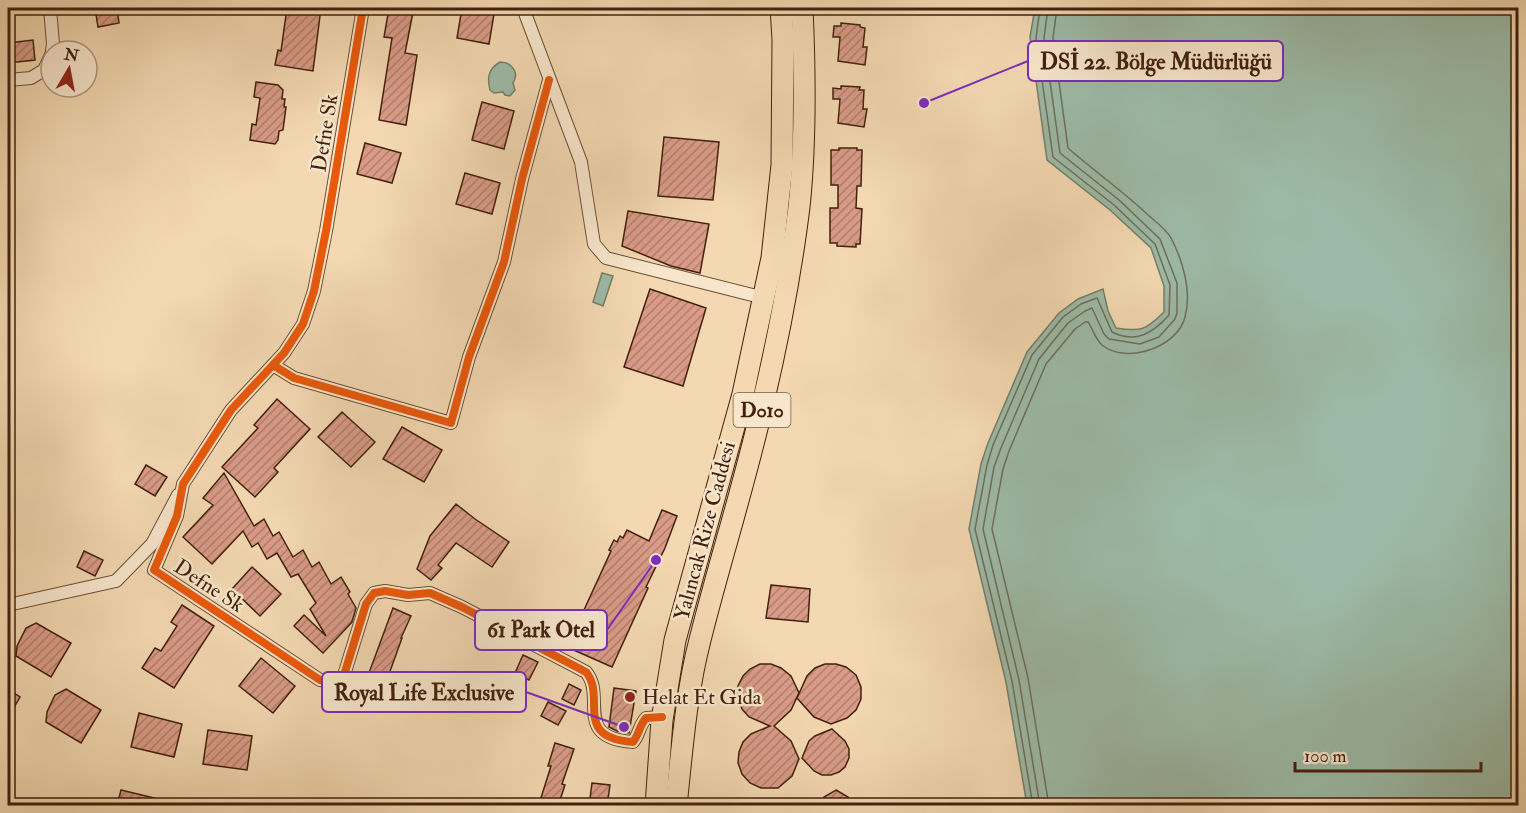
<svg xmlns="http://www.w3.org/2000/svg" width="1526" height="813" viewBox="0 0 1526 813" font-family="'IM FELL Double Pica',serif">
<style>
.water{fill:#9cbaa7;stroke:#787d69;stroke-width:1.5}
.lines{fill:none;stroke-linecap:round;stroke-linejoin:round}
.shore{stroke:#6f6e5a;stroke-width:1.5}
.building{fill:url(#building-hatch);stroke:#42210d;stroke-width:1.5}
.minor-casing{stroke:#6e4f36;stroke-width:14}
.trunk-casing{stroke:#42210d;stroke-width:23}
.minor{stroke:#f7e6cc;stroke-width:12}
.trunk{stroke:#f3d8b1;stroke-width:21}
.cycleway-casing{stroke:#f7e6cc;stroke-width:11}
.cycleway{stroke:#e8590c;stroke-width:8}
.poi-dot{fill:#8f2418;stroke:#f7e6cc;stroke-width:2}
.labels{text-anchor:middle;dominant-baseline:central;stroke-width:5;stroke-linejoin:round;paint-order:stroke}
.shield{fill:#f7e6cc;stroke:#785c46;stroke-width:1.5}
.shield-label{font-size:20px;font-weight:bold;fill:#42210d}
.street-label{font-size:21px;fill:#42210d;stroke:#f7e6cc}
.poi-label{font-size:21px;fill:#42210d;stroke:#f7e6cc;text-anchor:start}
.leader{fill:none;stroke:#7b2cbf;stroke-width:2}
.callout-dot{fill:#7b2cbf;stroke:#f7e6cc;stroke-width:2}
.callout{fill:#f7e6cc;stroke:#7b2cbf;stroke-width:2}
.callout-label{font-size:22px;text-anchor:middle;font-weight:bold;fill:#42210d}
</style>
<defs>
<pattern id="building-hatch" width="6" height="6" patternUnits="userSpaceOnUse" patternTransform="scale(1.5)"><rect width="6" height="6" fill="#d99b87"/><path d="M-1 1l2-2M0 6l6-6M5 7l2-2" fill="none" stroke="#b27e6d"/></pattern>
</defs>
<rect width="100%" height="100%" fill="#f3d8b1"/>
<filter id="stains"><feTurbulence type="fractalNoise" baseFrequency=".00333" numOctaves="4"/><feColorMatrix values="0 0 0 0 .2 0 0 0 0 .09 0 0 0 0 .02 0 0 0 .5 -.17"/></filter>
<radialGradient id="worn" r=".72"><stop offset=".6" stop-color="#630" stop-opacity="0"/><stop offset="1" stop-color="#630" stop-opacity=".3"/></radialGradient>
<g class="water">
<path d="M1035,8h483v797h-491l-21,-123 -37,-153 12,-65 7,-21 39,-91 32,-39 19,-14 25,-10 5,22 8,17c25,4 30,2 48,-16v-26l-13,-38 -41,-38 -63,-50 -17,-123z"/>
<path d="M500,62c11,0 20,10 13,21l2,7 -5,6 -5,-1 -2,-3 -9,1 -4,-3c-3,-12 -2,-21 10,-28z"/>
<path d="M602,273l11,3 -10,30 -10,-4z"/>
</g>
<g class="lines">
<g class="shore">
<path d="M1033,806l-21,-125 -37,-152 12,-64 6,-20 39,-90 31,-38 18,-13 16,-6 15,34c24,12 41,1 57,-17l1,-30 -15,-41 -41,-39 -61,-48 -17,-119 4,-30"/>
<path d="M1040,806l-21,-126 -36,-151 11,-62 7,-19 38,-89 29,-36 17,-12 7,-3 12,26 5,5 31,5 19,-7 16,-18 2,-6v-30l-17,-44 -41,-39 -59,-47 -16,-115 4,-30"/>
<path d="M1049,806l-21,-128 -36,-149 11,-60 6,-18 37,-87 29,-35 10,-7h3c5,7 7,17 14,23 24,20 76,2 83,-28 7,-25 -2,-56 -14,-79 -5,-9 -15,-16 -23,-23 -25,-24 -54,-44 -80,-67l-15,-110 4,-30"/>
</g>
</g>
<g class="building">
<path d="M95,8h22l2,15 -21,4z"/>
<path d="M287,8h34l-8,63 -38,-6 3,-15 3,1z"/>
<path d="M389,8l24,4 -8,41 12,2 -11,70 -27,-5 13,-82 -8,-1z"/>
<path d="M462,8h33l-6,36 -32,-6z"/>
<path d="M841,23l19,2v2l5,1 -2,19h4l-2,18 -27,-4 2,-24h-7l1,-11h7z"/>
<path d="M33,40l2,20 -27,3v-20z"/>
<path d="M256,82l22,3 5,5 -1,9h3l-1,8h2l-3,23 -4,1 -1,9 -3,4 -25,-4 2,-16 4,1 4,-27 -6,-1z"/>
<path d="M841,86l19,1 -1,3h5l-1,19h4l-3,18 -26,-4 2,-24h-7v-11l8,1z"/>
<path d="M482,102l32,9 -10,38 -32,-9z"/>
<path d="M664,137l55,5 -6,58 -55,-4z"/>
<path d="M365,143l36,10 -9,30 -35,-9z"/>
<path d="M839,148h18v2h5l-1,36h-4l-1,22 6,1 -2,35h-4v3l-19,-1v-3h-7v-35h8v-23h-7v-35h8z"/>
<path d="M465,173l35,10 -8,31 -36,-10z"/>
<path d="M628,211l81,13 -9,49 -29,-7 -49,-20z"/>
<path d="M650,289l56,19 -23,78 -59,-19z"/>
<path d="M277,399l33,30 -36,39 4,4 -23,25 -33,-30 36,-39 -4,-3z"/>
<path d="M342,412l33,30 -24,25 -33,-30z"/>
<path d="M402,427l40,23 -18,32 -41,-23z"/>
<path d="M146,465l21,12 -12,19 -20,-12z"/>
<path d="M224,473l30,53 10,-7 9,17 6,-4 14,25 10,-7 9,17 7,-5 12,22 10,-7 9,15 -2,2 8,14 -4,14 -29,31 -29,-27 10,-11 22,21 -16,-27 6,-6 -18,-29 -7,3 -14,-24 -10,6 -9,-16 -6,4 -9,-16 -31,33 -29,-27 30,-32 -10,-7z"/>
<path d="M456,504l19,15 34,23 -17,25 -36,-24 -18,22 4,3 -11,12 -14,-11 13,-33z"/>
<path d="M662,510l15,6 -12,32 -19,39 2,1 -36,79 -45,-20 44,-96 -2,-1 5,-10 3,2 3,-6 3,2 4,-8 22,11z"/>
<path d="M84,551l19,9 -8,16 -18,-9z"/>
<path d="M252,567l29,27 -21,22 -28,-27z"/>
<path d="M771,585l39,4 -2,33 -42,-4z"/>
<path d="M182,605l32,21 -40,62 -32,-20 13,-20 6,3 16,-25 -6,-4z"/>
<path d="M393,608l18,8 -10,22h1l-18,50 -18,-7z"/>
<path d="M36,623l35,20 -20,34 -35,-21 1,-10 9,-18z"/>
<path d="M523,655l15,7 -9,18 -14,-7z"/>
<path d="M261,658l34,28 -22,27 -34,-27z"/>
<path d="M760,664h11l10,4 10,8 8,17 -8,17 -17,16 17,15 8,18 -7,17 -14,12h-17l-11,-5 -8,-9 -4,-11 1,-11 4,-10 8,-8 19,-8 -21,-9 -7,-8 -4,-11v-12l5,-10 7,-7z"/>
<path d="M825,664h11l10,3 10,8 5,12v12l-5,11 -9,8 -16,6 -17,-7 -17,-19 10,-22 8,-8z"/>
<path d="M569,684l12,6 -7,15 -12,-6z"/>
<path d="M614,688l22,3 -7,42 -12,-2 -8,-4z"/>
<path d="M8,689l12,8 -12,21z"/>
<path d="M66,689l35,21 -20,33 -35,-21 1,-10 8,-17z"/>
<path d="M548,702l18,9 -8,14 -17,-9z"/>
<path d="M139,713l43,11 -8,33 -43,-10z"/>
<path d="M832,729l13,12 4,8v9l-4,9 -6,5 -8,3h-9l-8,-4 -12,-13 7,-17 6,-5z"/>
<path d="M208,730l44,6 -5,34 -44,-6z"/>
<path d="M555,743l19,6 -12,35 3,1 -7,21 -18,-5 11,-35h-3z"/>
<path d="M592,783l18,2 -3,21h-18z"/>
<path d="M121,790l50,12 -1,4h-53z"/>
<path d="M836,790l12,7 4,9h-32l4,-9z"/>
</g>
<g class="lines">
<g class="minor-casing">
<g id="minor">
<path d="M50,8l3,36 -1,7"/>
<path d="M363,8l-37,223 -12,60 -11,33 -19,29 -53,57 -48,74 -6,32 -23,54 166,110 16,2 8,-7 22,-71 8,-11 11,-2 23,4 22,-2 32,14 124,65c21,25 -14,66 47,70 6,-7 6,-16 13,-24l16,-1"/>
<path d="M523,8l58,154 13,82 12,14 158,40"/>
<path d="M8,80l23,-2 13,-8 7,-15"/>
<path d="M273,365l21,13 157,45 18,-66 35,-95 18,-83 27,-99"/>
<path d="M8,605l108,-24 36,-37 26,-49"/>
</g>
</g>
<g class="trunk-casing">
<g id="trunk">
<path d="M656,806l6,-86 13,-80 68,-246 29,-136 10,-93 1,-126 -2,-31"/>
<path d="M676,806c6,-56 10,-112 24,-166 20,-80 45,-157 63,-237 15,-64 28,-131 36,-196 7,-66 6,-134 3,-199"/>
</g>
</g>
<use href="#minor" class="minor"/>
<use href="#trunk" class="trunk"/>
<g class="cycleway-casing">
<g id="cycleway">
<path d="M363,8l-37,223 -12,60 -11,33 -19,29 -53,57 -48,74 -6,32 -23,54 166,110 16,2 8,-7 22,-71 8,-11 11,-2 23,4 22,-2 32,14 124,65c21,25 -14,66 47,70 6,-7 6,-16 13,-24l16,-1"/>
<path d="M273,365l21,13 157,45 18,-66 35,-95 18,-83 27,-99"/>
</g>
</g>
<use href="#cycleway" class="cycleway"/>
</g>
<circle class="poi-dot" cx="630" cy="697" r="6"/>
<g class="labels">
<rect class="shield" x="733.5" y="393" width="57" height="34" rx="4.5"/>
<g class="shield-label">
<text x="762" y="410">D010</text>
</g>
<g class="street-label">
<text transform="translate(325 133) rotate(-81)">Defne Sk</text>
<text transform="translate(705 531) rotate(-75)">Yalıncak Rize Caddesi</text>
<text transform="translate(209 586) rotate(33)">Defne Sk</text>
</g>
<g class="poi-label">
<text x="642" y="697">Helat Et Gida</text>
</g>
</g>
<path class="leader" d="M924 103L1028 61M656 560L607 630M624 727L526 692"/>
<g class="callout-dot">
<circle cx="924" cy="103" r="6"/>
<circle cx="656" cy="560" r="6"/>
<circle cx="624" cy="727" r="6"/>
</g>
<g class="callout">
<rect x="1028" y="41" width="255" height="40" rx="6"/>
<rect x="475" y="610" width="132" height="40" rx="6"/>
<rect x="322" y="672" width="204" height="40" rx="6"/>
</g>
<g class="callout-label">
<text x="1156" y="69">DSİ 22. Bölge Müdürlüğü</text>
<text x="541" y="637">61 Park Otel</text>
<text x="424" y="700">Royal Life Exclusive</text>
</g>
<rect width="1526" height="813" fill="none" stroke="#f3d8b1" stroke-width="30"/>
<rect x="9" y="9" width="1508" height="795" fill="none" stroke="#42210d" stroke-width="3"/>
<rect x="15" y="15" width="1496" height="783" fill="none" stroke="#42210d" stroke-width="1.5"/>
<g transform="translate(69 69) rotate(10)"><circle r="28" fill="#f7e6cc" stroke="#af9780" stroke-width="1.5"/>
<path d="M0-4.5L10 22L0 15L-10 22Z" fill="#8f2418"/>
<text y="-9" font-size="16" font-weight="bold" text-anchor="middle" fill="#42210d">N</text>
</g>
<path d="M1295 762v9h186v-9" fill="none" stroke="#42210d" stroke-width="3"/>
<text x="1304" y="762" font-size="18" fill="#42210d" stroke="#f7e6cc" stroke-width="4.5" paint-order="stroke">100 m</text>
<rect width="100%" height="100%" filter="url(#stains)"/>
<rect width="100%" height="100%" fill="url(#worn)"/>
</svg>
